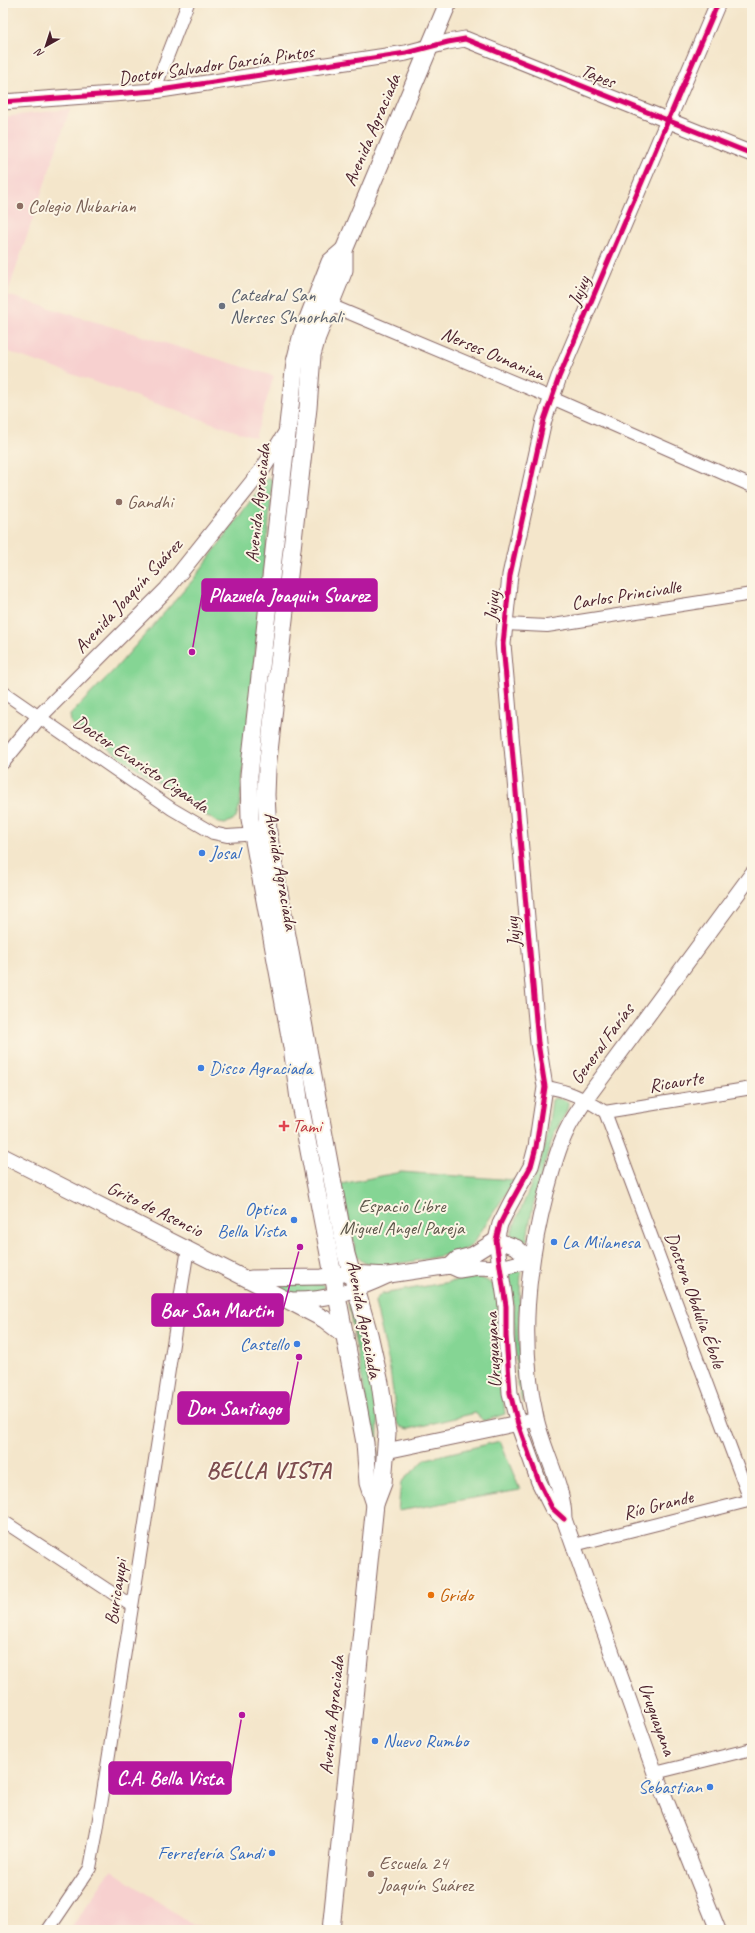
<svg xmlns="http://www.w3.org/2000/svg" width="755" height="1933" viewBox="0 0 755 1933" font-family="Caveat,sans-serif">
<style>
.built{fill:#f7d0cf}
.green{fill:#85d594;stroke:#687a60}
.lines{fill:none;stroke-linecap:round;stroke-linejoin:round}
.minor-casing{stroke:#866563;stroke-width:14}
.tertiary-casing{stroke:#866563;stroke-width:17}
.secondary-casing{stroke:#866563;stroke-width:19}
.minor{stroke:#fff;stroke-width:12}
.tertiary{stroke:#fff;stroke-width:15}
.secondary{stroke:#fff;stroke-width:17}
.cycleway-casing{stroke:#fcf5e5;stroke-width:8}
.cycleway{stroke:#d6006c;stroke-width:5}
.education-dot{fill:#8d6e63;stroke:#fcf5e5;stroke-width:1.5}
.worship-dot{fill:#6b7280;stroke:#fcf5e5;stroke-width:1.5}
.shop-dot{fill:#3f7fe0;stroke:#fcf5e5;stroke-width:1.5}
.health-dot{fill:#e0444e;stroke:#fcf5e5;stroke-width:1.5}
.food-dot{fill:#e8710a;stroke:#fcf5e5;stroke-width:1.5}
.labels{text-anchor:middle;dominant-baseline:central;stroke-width:4;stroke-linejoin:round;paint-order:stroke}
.street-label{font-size:19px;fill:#4a1f2b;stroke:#fcf5e5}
.education-label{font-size:19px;fill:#785e54;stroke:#fcf5e5;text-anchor:start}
.worship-label{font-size:19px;fill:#5b616d;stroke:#fcf5e5;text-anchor:start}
.shop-label{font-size:19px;fill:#366cbe;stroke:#fcf5e5;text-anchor:start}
.health-label{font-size:19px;fill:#be3a42;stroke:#fcf5e5;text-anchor:start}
.park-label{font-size:19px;fill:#5c564a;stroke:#fcf5e5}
.food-label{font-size:19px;fill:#c56008;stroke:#fcf5e5;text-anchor:start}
.district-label{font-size:23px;font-weight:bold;letter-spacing:1px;fill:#7d4c4f;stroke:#fcf5e5}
.leader{fill:none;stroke:#b5179e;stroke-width:1.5}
.callout-dot{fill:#b5179e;stroke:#fcf5e5;stroke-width:1.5}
.callout{fill:#b5179e;stroke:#b5179e;stroke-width:1.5}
.callout-label{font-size:20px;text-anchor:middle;font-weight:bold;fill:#fff}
</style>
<rect width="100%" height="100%" fill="#fcf5e5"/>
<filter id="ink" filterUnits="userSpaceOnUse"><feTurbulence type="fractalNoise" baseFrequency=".025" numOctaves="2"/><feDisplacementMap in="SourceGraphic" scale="8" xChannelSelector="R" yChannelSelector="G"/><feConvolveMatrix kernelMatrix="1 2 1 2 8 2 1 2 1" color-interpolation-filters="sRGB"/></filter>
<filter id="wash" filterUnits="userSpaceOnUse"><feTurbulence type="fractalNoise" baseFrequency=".012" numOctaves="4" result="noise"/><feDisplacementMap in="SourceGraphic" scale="16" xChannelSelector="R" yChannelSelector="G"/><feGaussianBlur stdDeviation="0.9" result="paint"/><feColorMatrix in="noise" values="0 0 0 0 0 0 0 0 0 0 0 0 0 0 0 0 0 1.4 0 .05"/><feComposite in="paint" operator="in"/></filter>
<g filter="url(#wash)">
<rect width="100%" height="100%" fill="#f4e6cb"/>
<g class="built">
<path d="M70,109l-63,186 267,81 -19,62 -252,-88v-233z"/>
<path d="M111,1870l82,55 44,5h-167z"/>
</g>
<g class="green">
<path d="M267,478l5,2 1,3 -33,321 -4,14 -11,6 -6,-1 -14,-8 -130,-89 -4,-3 -1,-8 45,-46 78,-89z"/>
<path d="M555,1098l8,1 5,3c1,9 -8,20 -12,28 -12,30 -25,78 -29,110l-3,1 -14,-6 27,-64 9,-29 6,-42z"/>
<path d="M401,1172l114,8 -41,62c-2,2 -4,5 -6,6 -14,7 -80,19 -95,17 -8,-1 -13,-4 -17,-11l-15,-70z"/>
<path d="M519,1270l2,2 -3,60 6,71c-10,-9 -9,-84 -11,-101 -1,-10 -3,-19 -5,-28z"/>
<path d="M477,1277l9,3 7,5 5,13 1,61 6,55 -21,7 -9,-8 -66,16 -8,-2 -4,-5 -8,-59 -14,-61 1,-3 6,-5z"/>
<path d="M322,1284l3,3 -6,5 -29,1 -13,-6 1,-2z"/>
<path d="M350,1302h2l10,32 13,67 3,22 -1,46h-2l-4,-41 -23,-125z"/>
<path d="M500,1441l20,49 -122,21 3,-29 25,-23z"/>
</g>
</g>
<g filter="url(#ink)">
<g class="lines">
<g class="minor-casing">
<g id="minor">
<path d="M154,91l34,-88"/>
<path d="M330,305l222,93 200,88"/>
<path d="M505,624l42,2 205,-32"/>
<path d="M3,692l169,117 41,24 14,3 33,-2"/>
<path d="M545,1087c23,3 41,12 60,25"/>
<path d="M605,1112l145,388"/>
<path d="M605,1112l147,-24"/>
<path d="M3,1521l129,85"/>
<path d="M574,1545l178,-45"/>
<path d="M655,1773l97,-24"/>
<path d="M48,1930l42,-62 7,-37 91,-583"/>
</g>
</g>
<g class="tertiary-casing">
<g id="tertiary">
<path d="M3,102l151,-11 252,-38 42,-11 17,-3 287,115"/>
<path d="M3,761l36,-44 128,-128 95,-119 25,-39"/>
<path d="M3,1156l285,144c39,1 67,-9 101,-25"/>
<path d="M496,1240l20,7 15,13"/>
<path d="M450,1266l7,-7 15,-4 24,-15"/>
<path d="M251,1278l70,-1 30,-4 38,2 61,-9 9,4 19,-3 23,1 30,-8"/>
<path d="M386,1451l142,-30"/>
<path d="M564,1519l-12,-11 -13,-26 -21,-58 -8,-31 -4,-57v-30l-10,-66 4,-16 9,-18 22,-40 5,-19 9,-60 -7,-44 -35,-399 7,-69 34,-155 15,-43 159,-374"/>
<path d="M718,1930l-63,-157 -91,-254c0,-33 -21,-68 -28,-101 -17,-76 -9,-151 10,-225 6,-21 11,-44 21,-63 5,-11 13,-21 19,-31l166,-225"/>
</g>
</g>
<g class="secondary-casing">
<g id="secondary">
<path d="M344,250l-14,12 -28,72 -7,28 -46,413 1,44 42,228 7,52 53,274 13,70 3,40 7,21"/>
<path d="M288,1300l36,19 21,16"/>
<path d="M331,1930l44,-426 8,-21 4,-50 -7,-50 -11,-49 -23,-80 -78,-421 -2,-38 1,-26 41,-361 4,-53 5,-18 27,-67v-20l104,-247"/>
</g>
</g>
<use href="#minor" class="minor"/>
<use href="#tertiary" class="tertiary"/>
<use href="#secondary" class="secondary"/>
<g class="cycleway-casing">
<g id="cycleway">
<path d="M3,102l151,-11 252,-38 42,-11 17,-3 287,115"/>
<path d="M564,1519l-12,-11 -13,-26 -21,-58 -8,-31 -4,-57v-30l-10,-66 4,-16 9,-18 22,-40 5,-19 9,-60 -7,-44 -35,-399 7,-69 34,-155 15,-43 159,-374"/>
</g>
</g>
<use href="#cycleway" class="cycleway"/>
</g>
</g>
<g class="education-dot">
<circle cx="20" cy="206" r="4"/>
<circle cx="119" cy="502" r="4"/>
<circle cx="371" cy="1874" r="4"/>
</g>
<circle class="worship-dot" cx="222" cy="306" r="4"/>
<g class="shop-dot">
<circle cx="202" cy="853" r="4"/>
<circle cx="201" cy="1068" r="4"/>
<circle cx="294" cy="1220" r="4"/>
<circle cx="554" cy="1242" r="4"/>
<circle cx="297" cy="1344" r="4"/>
<circle cx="375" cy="1741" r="4"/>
<circle cx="710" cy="1787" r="4"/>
<circle cx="272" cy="1853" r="4"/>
</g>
<path class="health-dot" d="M282 1120h4v4h4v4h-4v4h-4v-4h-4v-4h4z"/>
<circle class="food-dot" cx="431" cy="1595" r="4"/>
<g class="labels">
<g class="street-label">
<text transform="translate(216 65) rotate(-8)">Doctor Salvador García Pintos</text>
<text transform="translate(598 76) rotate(22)">Tapes</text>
<text transform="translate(372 130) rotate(-67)">Avenida Agraciada</text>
<text transform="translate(579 291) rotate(-67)">Jujuy</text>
<text transform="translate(493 354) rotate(23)">Nerses Ounanian</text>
<text transform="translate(258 503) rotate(-84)">Avenida Agraciada</text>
<text transform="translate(626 595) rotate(-9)">Carlos Princivalle</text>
<text transform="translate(128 596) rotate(-47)">Avenida Joaquín Suárez</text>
<text transform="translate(492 606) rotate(-84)">Jujuy</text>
<text transform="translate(141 764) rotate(34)">Doctor Evaristo Ciganda</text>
<text transform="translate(281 871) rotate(80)">Avenida Agraciada</text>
<text transform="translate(513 932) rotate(-95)">Jujuy</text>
<text transform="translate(602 1044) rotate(-54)">General Farías</text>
<text transform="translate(676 1082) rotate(-9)">Ricaurte</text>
<text transform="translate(155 1209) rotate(26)">Grito de Asencio</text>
<text transform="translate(695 1300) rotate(70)">Doctora Obdulia Ébole</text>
<text transform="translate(364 1319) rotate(79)">Avenida Agraciada</text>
<text transform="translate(493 1350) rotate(-93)">Uruguayana</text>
<text transform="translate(658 1505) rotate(-14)">Río Grande</text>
<text transform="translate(116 1592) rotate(-81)">Buricayupi</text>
<text transform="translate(332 1715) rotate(-84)">Avenida Agraciada</text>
<text transform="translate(657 1719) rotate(70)">Uruguayana</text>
</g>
<g class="education-label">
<text x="28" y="206">Colegio Nubarian</text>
<text x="127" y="502">Gandhi</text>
<text x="379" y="1863">Escuela 24<tspan x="379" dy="22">Joaquín Suárez</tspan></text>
</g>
<g class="worship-label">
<text x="230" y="295">Catedral San<tspan x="230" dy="22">Nerses Shnorhali</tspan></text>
</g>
<g class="shop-label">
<text x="210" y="853">Josal</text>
<text x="209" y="1068">Disco Agraciada</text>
<text x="286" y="1209" text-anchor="end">Optica<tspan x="286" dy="22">Bella Vista</tspan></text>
<text x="562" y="1242">La Milanesa</text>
<text x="289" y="1344" text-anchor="end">Castello</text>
<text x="383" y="1741">Nuevo Rumbo</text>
<text x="702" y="1787" text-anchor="end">Sebastian</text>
<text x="264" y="1853" text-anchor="end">Ferretería Sandi</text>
</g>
<g class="health-label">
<text x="292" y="1126">Tami</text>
</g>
<g class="park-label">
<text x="402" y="1206">Espacio Libre<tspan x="402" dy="22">Miguel Angel Pareja</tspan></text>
</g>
<g class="food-label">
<text x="439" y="1595">Grido</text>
</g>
<g class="district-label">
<text x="269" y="1470">BELLA VISTA</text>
</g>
</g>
<path class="leader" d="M192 652L202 595M300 1247L283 1310M299 1357L289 1408M242 1715L231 1778"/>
<g class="callout-dot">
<circle cx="192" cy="652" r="4"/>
<circle cx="300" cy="1247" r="4"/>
<circle cx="299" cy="1357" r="4"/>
<circle cx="242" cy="1715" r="4"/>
</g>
<g class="callout">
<rect x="202" y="579" width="175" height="32" rx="4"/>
<rect x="152" y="1294" width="131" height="32" rx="4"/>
<rect x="178" y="1392" width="111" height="32" rx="4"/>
<rect x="109" y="1762" width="122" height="32" rx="4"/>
</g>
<g class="callout-label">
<text x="289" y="602">Plazuela Joaquin Suarez</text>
<text x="217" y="1317">Bar San Martin</text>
<text x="234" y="1415">Don Santiago</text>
<text x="170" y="1785">C.A. Bella Vista</text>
</g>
<rect width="755" height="1933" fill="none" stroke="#fcf5e5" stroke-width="16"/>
<g transform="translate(46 46) rotate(219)" stroke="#fcf5e5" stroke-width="3" paint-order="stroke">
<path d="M0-3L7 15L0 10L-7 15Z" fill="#4a1f2b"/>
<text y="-6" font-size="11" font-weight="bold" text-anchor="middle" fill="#4a1f2b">N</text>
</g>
</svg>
